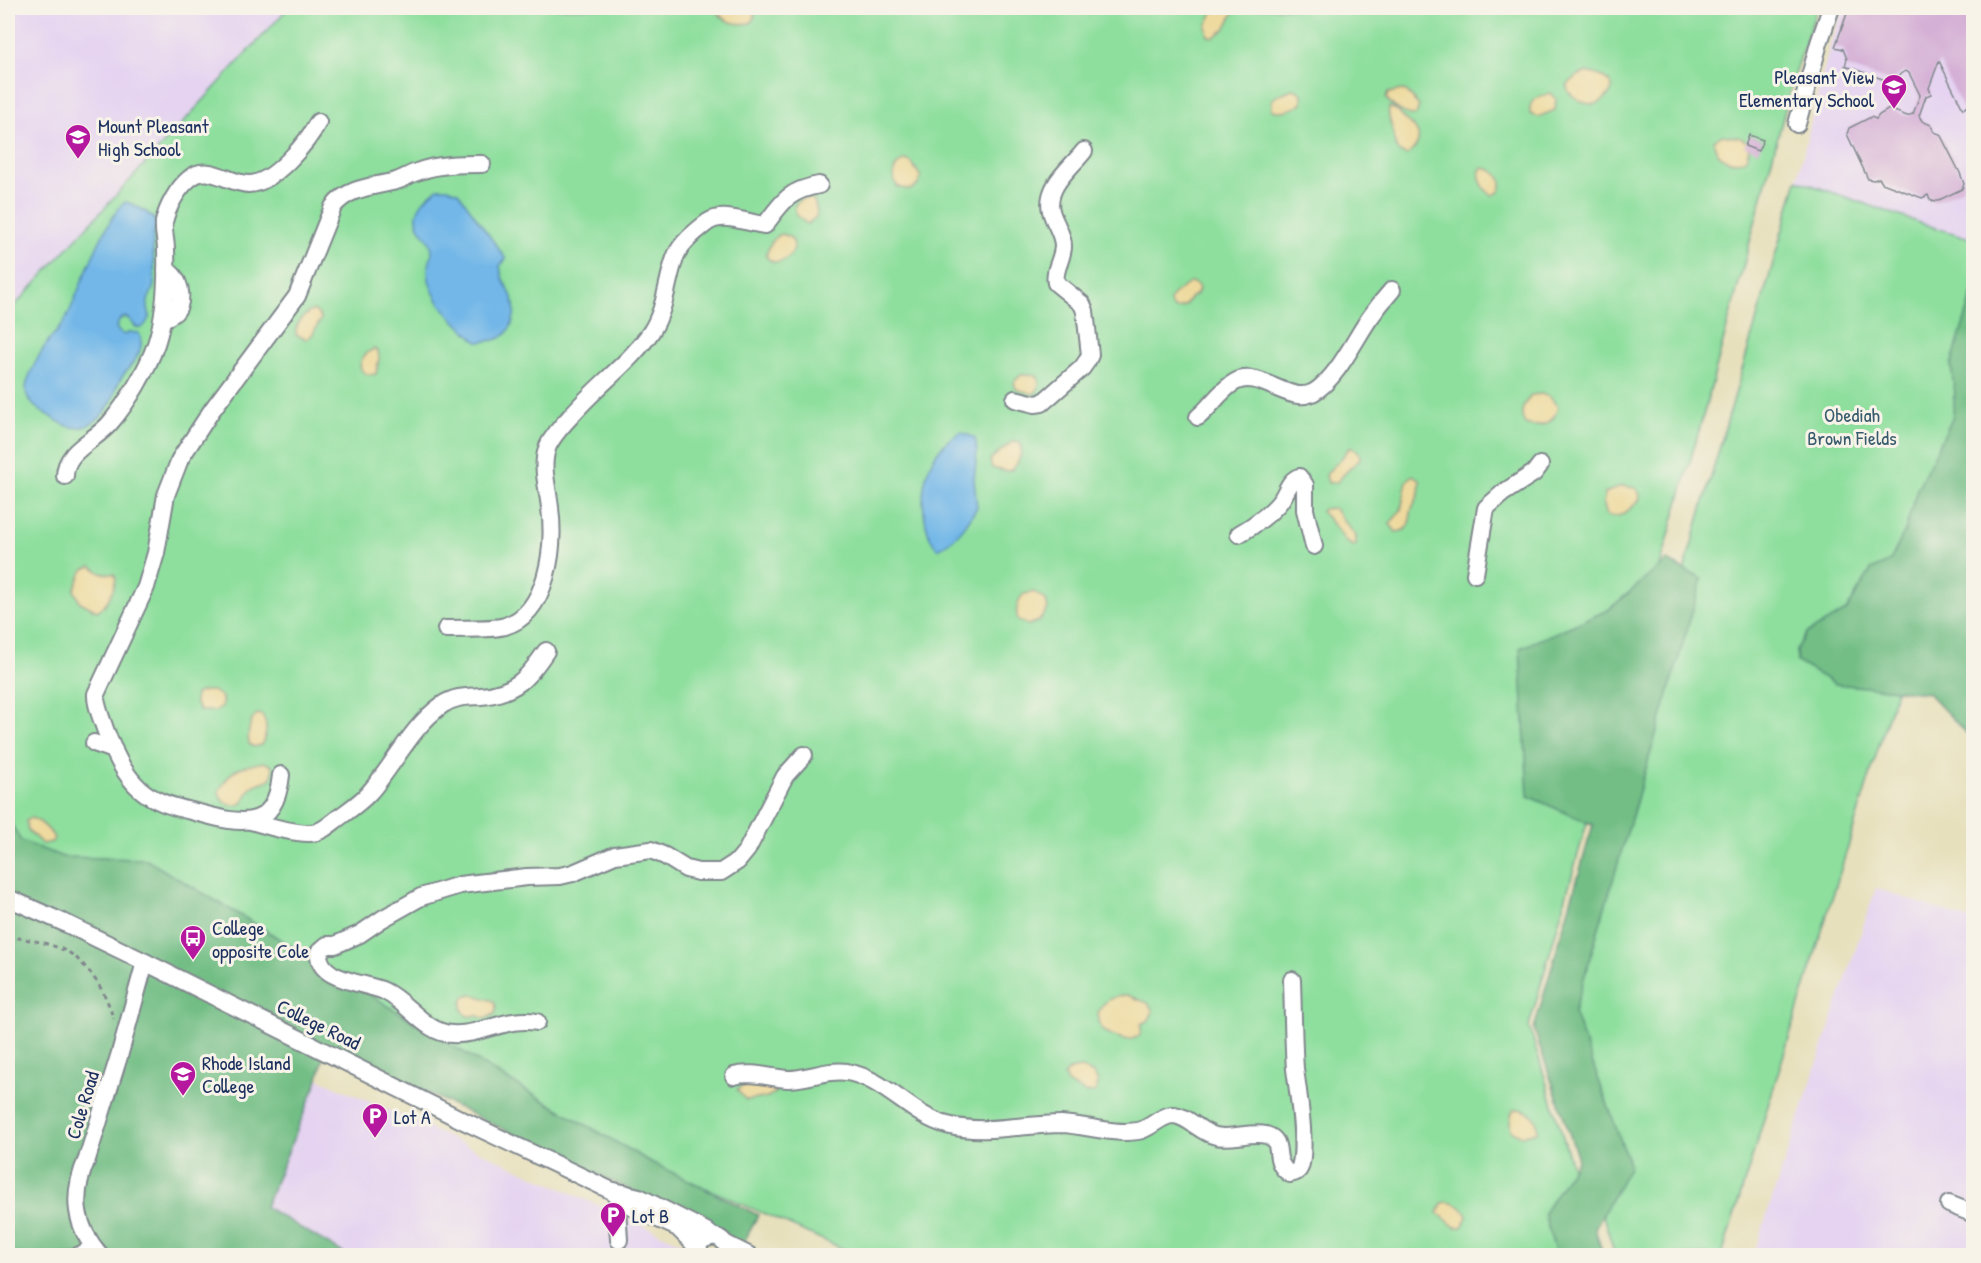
<svg xmlns="http://www.w3.org/2000/svg" width="1981" height="1263" viewBox="0 0 1981 1263" font-family="'Patrick Hand',sans-serif">
<style>
.built{fill:#e5d3f1}
.green{fill:#8edf9e;stroke:#54877e;stroke-width:1.5}
.forest{fill:#72be85;stroke:#467672;stroke-width:1.5}
.sand{fill:#eeda9e;stroke:#84847e;stroke-width:1.5}
.water{fill:#72b7e8;stroke:#4673a3;stroke-width:1.5}
.building{fill:#d4afd6}
.lines{fill:none;stroke-linecap:round;stroke-linejoin:round}
.minor-casing{stroke:#81888d;stroke-width:20}
.path{stroke:#81888d;stroke-width:3;stroke-dasharray:4.5 4.5;stroke-linecap:butt}
.minor{stroke:#fff;stroke-width:16}
.labels{text-anchor:middle;dominant-baseline:central;stroke-width:6;stroke-linejoin:round;paint-order:stroke}
.poi-label{font-size:20px;fill:#1b2f5e;stroke:#f7f3e8;text-anchor:start}
.park-label{font-size:20px;fill:#385b6e;stroke:#f7f3e8}
.street-label{font-size:20px;fill:#1b2f5e;stroke:#f7f3e8}
</style>
<rect width="100%" height="100%" fill="#f7f3e8"/>
<filter id="ink" filterUnits="userSpaceOnUse"><feTurbulence type="fractalNoise" baseFrequency=".0167" numOctaves="2"/><feDisplacementMap in="SourceGraphic" scale="12" xChannelSelector="R" yChannelSelector="G"/><feConvolveMatrix kernelMatrix="1 2 1 2 8 2 1 2 1" color-interpolation-filters="sRGB"/></filter>
<filter id="wash" filterUnits="userSpaceOnUse"><feTurbulence type="fractalNoise" baseFrequency=".008" numOctaves="4" result="noise"/><feDisplacementMap in="SourceGraphic" scale="24" xChannelSelector="R" yChannelSelector="G"/><feGaussianBlur stdDeviation="1.35" result="paint"/><feColorMatrix in="noise" values="0 0 0 0 0 0 0 0 0 0 0 0 0 0 0 0 0 1.4 0 .05"/><feComposite in="paint" operator="in"/></filter>
<g filter="url(#wash)">
<rect width="100%" height="100%" fill="#e7e0bc"/>
<g class="built">
<path d="M8,8h280l-280,305z"/>
<path d="M1844,8h129v231l-53,-16 -123,-43 34,-139z"/>
<path d="M1876,888l97,33v334l-220,1z"/>
<path d="M8,938l700,317h-700z"/>
</g>
<g class="green">
<path d="M288,8h1529l-24,72 -86,322 -178,624 70,229h-742l-849,-377v-565z"/>
<path d="M1797,180l123,43 53,16v202l-251,814h-107l-66,-217z"/>
</g>
<g class="forest">
<path d="M1973,293l1,447h-1l-45,-47 -93,-9 -38,-22 -1,-12 11,-17 39,-22 25,-41 19,-9 15,-30 12,-42 35,-70 3,-25 -4,-29z"/>
<path d="M1667,561l35,18 -128,433 56,154 -35,62 8,27h-47l-12,-42 34,-54 -44,-130 59,-204 -65,-29 -8,-148 88,-38z"/>
<path d="M8,817l13,24 42,16 82,2 112,66 253,156 137,79 111,55 -15,29 -357,-171 -60,-25 -9,34 -52,125 82,48h-339z"/>
</g>
<g class="sand">
<path d="M713,8h43l-2,10 -3,5c-18,3 -27,-2 -38,-15z"/>
<path d="M1215,8h21l-11,21 -11,8 -6,-1 -2,-10z"/>
<path d="M1587,72c17,4 37,12 16,28 -4,3 -8,5 -13,4 -5,-1 -13,-5 -17,-8 -16,-11 5,-21 14,-24z"/>
<path d="M1292,89l4,1 6,4v9c-7,6 -21,10 -30,7v-10l6,-5z"/>
<path d="M1402,90l5,2 12,14 -3,9c-11,1 -23,-8 -30,-16l2,-6z"/>
<path d="M1550,93l6,6 -1,11 -17,7 -8,-3c-2,-15 8,-17 20,-21z"/>
<path d="M1389,107c12,4 10,8 19,15 15,11 13,21 0,33 -14,-2 -13,-11 -15,-23 -2,-9 -6,-15 -4,-25z"/>
<path d="M1722,135l19,3 9,6 -4,15c-14,8 -32,-2 -32,-18z"/>
<path d="M905,160l6,2 10,15 -3,8 -8,5 -12,-3c-8,-10 -5,-22 7,-27z"/>
<path d="M1482,168c13,1 24,11 17,24l-7,3c-8,-4 -14,-16 -12,-25z"/>
<path d="M809,198l5,2 3,11 -1,6 -9,7 -11,-9 -1,-10 6,-6z"/>
<path d="M782,234c29,7 -2,42 -16,22 3,-10 6,-18 16,-22z"/>
<path d="M1191,282l6,3 2,4 -2,5 -6,3 -6,9 -9,3 -5,-3 -1,-5 4,-7z"/>
<path d="M314,310l5,5 2,4 -9,16 -6,4 -10,-4c-2,-9 8,-22 18,-25z"/>
<path d="M374,349l4,2 1,8 -3,15c-20,4 -21,-17 -2,-25z"/>
<path d="M1021,375h13l4,2c2,6 1,14 -5,17l-17,-5 -2,-7z"/>
<path d="M1541,394l9,3 8,10c-4,17 -17,22 -33,17 -7,-11 -1,-20 6,-29z"/>
<path d="M1013,441l7,1c4,9 -3,29 -13,29 -4,0 -11,-2 -15,-3l-2,-7 2,-3z"/>
<path d="M1351,447l8,5 1,7 -13,12 -10,11 -9,1 -2,-8c4,-7 10,-10 15,-16 5,-6 3,-8 10,-12z"/>
<path d="M1413,475l7,5 -1,14 -7,14 -3,17 -4,5 -9,2 -6,-8 11,-14 6,-29z"/>
<path d="M1621,486l15,2 4,7 -1,6c-11,9 -17,18 -32,15l-4,-14 2,-9z"/>
<path d="M1334,508l22,28v9l-3,1 -8,-5 -7,-11 -17,-19 2,-2z"/>
<path d="M91,566l10,7 13,1 2,4c-2,12 -8,27 -19,33l-17,-9 -6,-12 9,-20z"/>
<path d="M1034,592l12,8 2,9 -9,12 -11,4 -10,-5c-3,-8 -1,-20 6,-26z"/>
<path d="M213,691l9,6v10l-6,4h-16l-5,-8v-9l9,-3z"/>
<path d="M257,714l5,1c6,9 5,21 -1,30l-7,2 -5,-3c-2,-10 0,-23 8,-30z"/>
<path d="M264,762l8,4c4,19 -12,13 -21,22 -4,4 -6,12 -10,16 -11,3 -21,-1 -22,-13 15,-26 19,-23 45,-29z"/>
<path d="M30,818c9,1 20,12 24,20l-2,4 -10,2 -14,-14 -2,-9z"/>
<path d="M471,994l23,7 2,6 -1,7 -10,5 -7,-3h-11c-6,-5 -7,-13 -2,-20z"/>
<path d="M1127,995l21,8 5,8 -4,9 -8,4v8l-2,4c-8,5 -14,4 -22,1 -32,-9 -21,-41 10,-42z"/>
<path d="M1082,1068l10,5 6,8 -1,8 -3,3 -8,1 -19,-10 -3,-7c3,-7 11,-7 18,-8z"/>
<path d="M750,1081l24,4 2,5 -1,3 -10,5 -19,2 -9,-10z"/>
<path d="M1519,1109c11,2 21,11 18,23l-16,4 -10,-6c-2,-7 -1,-13 2,-20z"/>
<path d="M1448,1202c9,2 16,5 19,15l-5,10h-7l-17,-14 4,-10z"/>
</g>
<g class="water">
<path d="M438,188h10l10,4 48,67 -6,7c2,17 6,17 12,31 6,14 1,36 -14,42 -6,2 -13,2 -20,3 -19,-17 -49,-41 -50,-70 -1,-8 7,-17 3,-26 -2,-8 -9,-13 -12,-20 -8,-17 8,-29 19,-38z"/>
<path d="M126,202c10,3 25,12 32,21 -11,14 -1,43 -4,61 -3,16 -10,12 -4,32l-5,9 -4,3 -5,-1 -7,-8 -4,-2 -5,2 -4,9 4,5 5,2 4,-3 10,1c10,24 -18,36 -23,56 -5,20 -24,45 -48,37 -7,-2 -14,-7 -20,-11 -10,-5 -22,-14 -22,-26 0,-12 16,-39 23,-49 4,-5 9,-9 12,-14 5,-6 8,-13 11,-20 8,-20 38,-97 54,-104z"/>
<path d="M961,432l14,6 2,14 -3,28 3,27c-10,17 -21,34 -39,42 -8,-8 -9,-14 -12,-25 -8,-35 1,-74 35,-92z"/>
</g>
<g id="blocks">
<g class="building">
<path d="M1849,8h125v98l-4,-1 -7,4 -24,-48 -10,27 2,6 -5,2 -7,20 3,5 9,4 3,7 6,2 20,39 4,11 -2,5 -27,13 -5,-2 -2,-5 -6,3 -40,-15 -3,-5 -5,2 -6,-1 -21,-45 2,-6 22,-11 5,2 3,-4 10,-6 18,7 6,-2 7,-19 -11,-22 -4,-2 -9,6 -2,6 -49,-17 2,-7 -4,-10 -8,-2z"/>
<path d="M1749,135l14,5 -5,11 -13,-5z"/>
</g>
</g>
</g>
<g filter="url(#ink)">
<use href="#blocks" fill-opacity="0" stroke="#81888d" stroke-width="1.5"/>
<g class="lines">
<g class="minor-casing">
<g id="minor">
<path d="M1797,124l22,-81 12,-35"/>
<path d="M163,319c4,-2 9,-4 12,-7 11,-12 4,-37 -9,-42"/>
<path d="M1015,399l20,5 7,-1 40,-35 5,-7 3,-6 -5,-44 -3,-7 -26,-21c-3,-13 7,-24 7,-37 0,-13 -9,-23 -12,-35 -6,-25 20,-43 33,-60"/>
<path d="M1198,417c13,-10 22,-27 37,-35 25,-14 54,24 79,10 23,-14 40,-51 55,-73 7,-10 15,-20 23,-29"/>
<path d="M65,476c0,-26 30,-35 45,-53 18,-21 37,-53 46,-79 10,-30 11,-63 10,-94 0,-10 -3,-18 -2,-28 3,-14 13,-33 25,-43 19,-17 39,5 60,5 24,0 59,-42 69,-62"/>
<path d="M1239,534c13,-7 34,-22 42,-34 6,-8 8,-20 18,-23l6,8v25l9,36"/>
<path d="M1475,574l11,-66 17,-15 31,-20 6,-8"/>
<path d="M446,629c14,-1 47,1 59,-3 43,-13 50,-79 45,-118 -2,-21 -10,-42 -2,-62 5,-11 14,-20 22,-29 25,-30 59,-53 81,-85 15,-23 15,-49 24,-74 4,-13 22,-28 33,-36 16,-10 39,1 57,3 17,-23 24,-35 54,-40"/>
<path d="M94,743l20,7"/>
<path d="M281,775c-6,60 -44,48 -86,37 -20,-5 -39,-9 -55,-23 -17,-15 -27,-39 -35,-60 -3,-10 -10,-24 -9,-35l50,-107 10,-34 10,-58 14,-36 32,-49 85,-114 36,-89c15,-20 39,-20 63,-26 7,-2 14,-7 21,-9 20,-8 44,-8 65,-8"/>
<path d="M251,821c18,5 40,12 58,12 12,0 20,-8 28,-14 12,-9 23,-16 32,-26 25,-28 42,-66 73,-88 13,-9 25,-8 39,-9 34,-3 47,-18 65,-45"/>
<path d="M8,898l59,26 78,38 319,159 146,69 29,7 67,34 6,5"/>
<path d="M537,1022c-30,-6 -55,14 -85,12 -27,-1 -44,-32 -68,-43 -20,-9 -67,-10 -65,-39l8,-7h8l25,-11 22,-15 39,-22 39,-12 67,-8 33,-1 13,-3 42,-18 36,-5 14,6 21,13 12,3h23l17,-11 9,-11 38,-74 19,-21"/>
<path d="M734,1076c18,-5 36,2 54,3 20,0 39,-10 59,-7 39,7 64,44 100,53 36,10 77,-1 114,-1 25,1 52,11 77,7 12,-2 21,-14 33,-16 16,-1 29,18 45,21 16,4 34,-5 50,-1 21,6 3,25 24,39 5,-1 8,-2 10,-7 7,-21 -2,-75 -5,-98 -2,-29 -2,-60 -3,-89"/>
<path d="M615,1195l19,13 44,20 21,21"/>
<path d="M1949,1204l25,10"/>
<path d="M619,1240l-2,-33 7,-14"/>
<path d="M703,1240c10,-6 19,-4 24,7v9"/>
<path d="M726,1244l24,12"/>
<path d="M78,1256l16,-8"/>
<path d="M101,1256c-27,-30 -30,-61 -14,-97l33,-106 25,-91"/>
</g>
</g>
<path class="path" d="M8,937c18,1 52,8 66,19 19,16 34,40 39,63"/>
<use href="#minor" class="minor"/>
</g>
</g>
<defs>
<g id="school-pin" transform="scale(1.35)"><path d="M0 17L-7.5 6A9.5 9.5 0 1 1 7.5 6Z" fill="#b5179e" stroke="#f7f3e8"/><path d="M0-5L7-2L0 1L-7-2ZM-4 1L0 2.5L4 1V4Q0 6-4 4Z" fill="#fff"/></g>
<g id="bus-pin" transform="scale(1.35)"><path d="M0 17L-7.5 6A9.5 9.5 0 1 1 7.5 6Z" fill="#b5179e" stroke="#f7f3e8"/><path d="M-5-6H5V4H4V6H2V4H-2V6H-4V4H-5ZM-3.5-4V0h7V-4ZM-3.5 1.2v1.5H-2V1.2ZM2 1.2v1.5H3.5V1.2Z" fill="#fff"/></g>
<g id="university-pin" transform="scale(1.35)"><path d="M0 17L-7.5 6A9.5 9.5 0 1 1 7.5 6Z" fill="#b5179e" stroke="#f7f3e8"/><path d="M0-5L7-2L0 1L-7-2ZM-4 1L0 2.5L4 1V4Q0 6-4 4Z" fill="#fff"/></g>
<g id="parking-pin" transform="scale(1.35)"><path d="M0 17L-7.5 6A9.5 9.5 0 1 1 7.5 6Z" fill="#b5179e" stroke="#f7f3e8"/><path d="M-3.5-5.5H1a3.5 3.5 0 0 1 0 7H-1V5.5H-3.5ZM-1-3.4V-.6H.8a1.4 1.4 0 0 0 0-2.8Z" fill="#fff"/></g>
</defs>
<g fill-rule="evenodd">
<use href="#school-pin" x="1894" y="87"/>
<use href="#school-pin" x="78" y="137"/>
<use href="#bus-pin" x="193" y="938"/>
<use href="#university-pin" x="183" y="1074"/>
<use href="#parking-pin" x="375" y="1116"/>
<use href="#parking-pin" x="613" y="1215"/>
</g>
<g class="labels">
<g class="poi-label">
<text x="1874" y="76" text-anchor="end">Pleasant View<tspan x="1874" dy="23">Elementary School</tspan></text>
<text x="98" y="125">Mount Pleasant<tspan x="98" dy="23">High School</tspan></text>
<text x="212" y="927">College<tspan x="212" dy="23">opposite Cole</tspan></text>
<text x="202" y="1062">Rhode Island<tspan x="202" dy="23">College</tspan></text>
<text x="394" y="1116">Lot A</text>
<text x="632" y="1215">Lot B</text>
</g>
<g class="park-label">
<text x="1852" y="414">Obediah<tspan x="1852" dy="23">Brown Fields</tspan></text>
</g>
<g class="street-label">
<text transform="translate(319 1024) rotate(26)">College Road</text>
<text transform="translate(82 1105) rotate(-73)">Cole Road</text>
</g>
</g>
<rect width="1981" height="1263" fill="none" stroke="#f7f3e8" stroke-width="30"/>
</svg>
